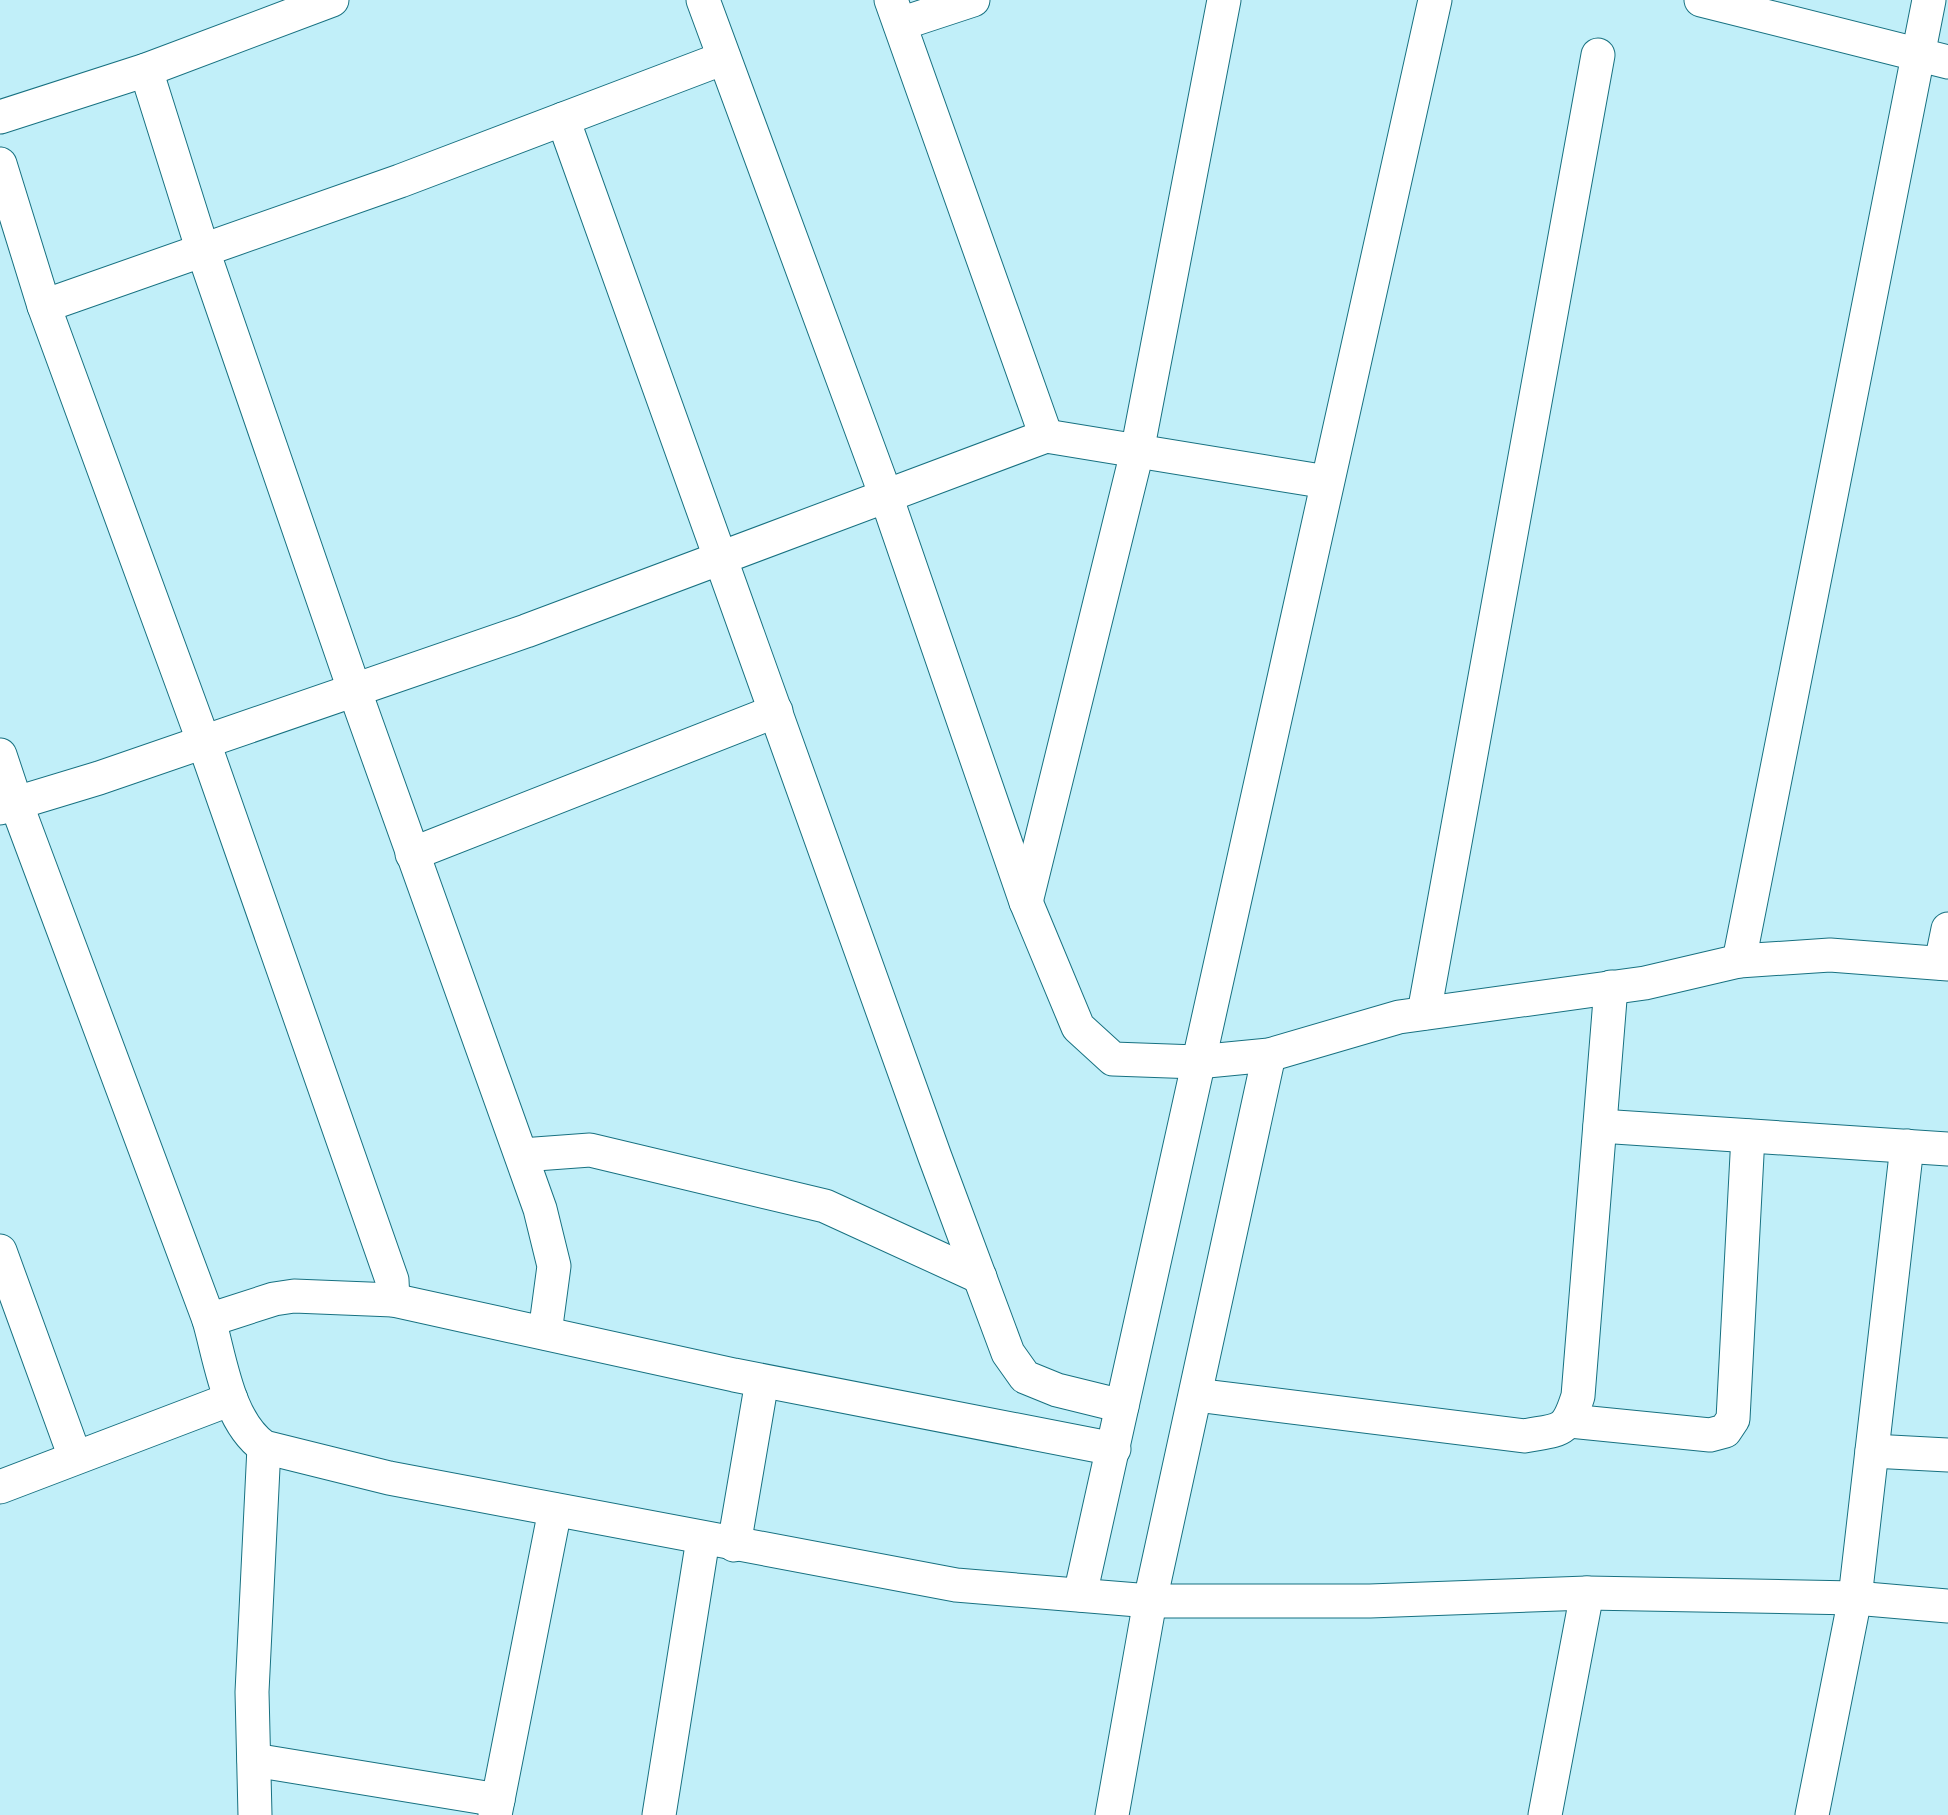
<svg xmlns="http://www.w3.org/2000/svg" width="1948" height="1815" viewBox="0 0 1948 1815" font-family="'Archivo Narrow',sans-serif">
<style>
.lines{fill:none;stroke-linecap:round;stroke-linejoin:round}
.street-casing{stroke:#177181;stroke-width:35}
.street{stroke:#fff;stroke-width:33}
</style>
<rect width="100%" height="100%" fill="#c1eff9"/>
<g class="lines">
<g class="street-casing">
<g id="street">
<path d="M703,0l183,496 140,406 52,125 35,32 84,3 72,-7 130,-38 246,-34 94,-22 91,-6 118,9"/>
<path d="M891,0l155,436"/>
<path d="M1701,0l247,62"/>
<path d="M900,24l73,-24"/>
<path d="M146,70l56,178 152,441 186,520 14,57 -9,67"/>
<path d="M0,117l146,-47 186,-70"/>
<path d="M563,119l372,1038 73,196 17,24 32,13 65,16"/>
<path d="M0,164l44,142 159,434 189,540 1,20"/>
<path d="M44,306l356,-125 324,-123"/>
<path d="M0,755l16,48 193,517c12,42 19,101 55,127l125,31 567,107 194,16h220l217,-8 268,5 93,8"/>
<path d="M0,808l99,-30 427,-147 520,-195 281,46"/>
<path d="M412,854l364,-143"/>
<path d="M1026,902l111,-450 87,-452"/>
<path d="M1739,961l190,-961"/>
<path d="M1941,963l7,-34"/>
<path d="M1424,1013l174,-958"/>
<path d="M1600,1126l348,23"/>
<path d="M522,1155l68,-5 235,56 155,71"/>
<path d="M0,1251l75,206"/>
<path d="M209,1320l65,-21 20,-3 99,4 341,75 380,74"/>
<path d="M1196,1395l328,41c37,-7 42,-2 54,-40l33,-409"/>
<path d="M1570,1421l140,14 15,-4 8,-12 15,-283"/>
<path d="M1872,1451l76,4"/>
<path d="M0,1487l231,-88"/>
<path d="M734,1545l28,-164"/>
<path d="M1080,1595l355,-1595"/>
<path d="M254,1760l244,40"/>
<path d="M255,1815l-3,-123 12,-245"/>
<path d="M495,1815l60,-305"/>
<path d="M659,1815l44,-276"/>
<path d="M1112,1815l38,-214 119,-546"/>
<path d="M1545,1815l42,-222"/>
<path d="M1812,1815l43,-217 52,-452"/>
</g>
</g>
<use href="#street" class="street"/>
</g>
</svg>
